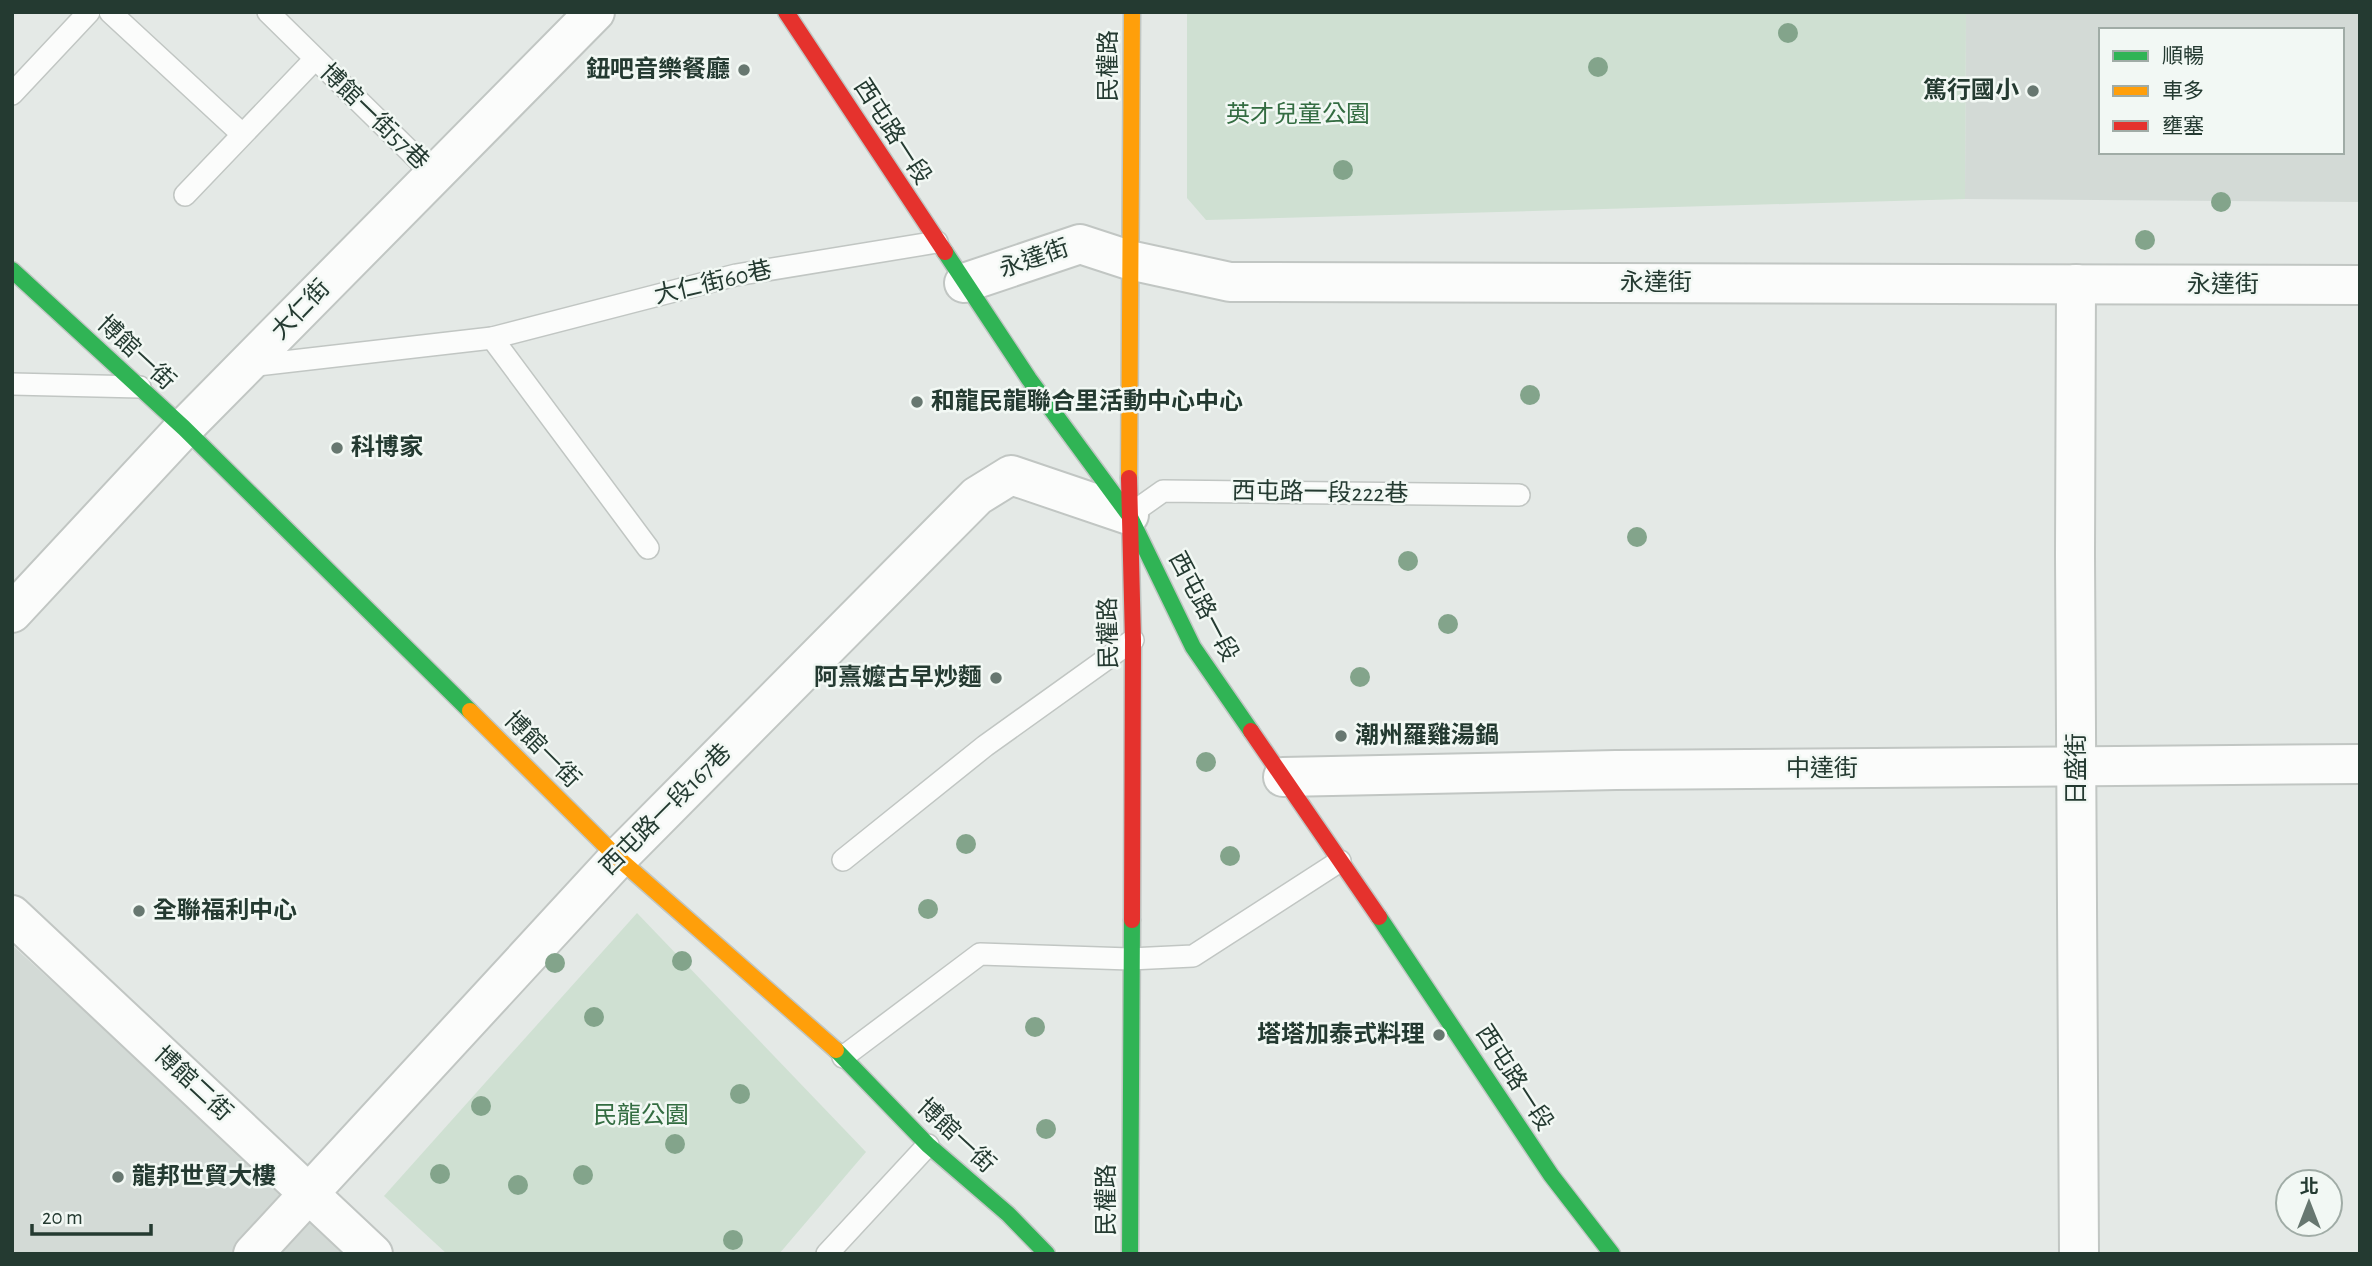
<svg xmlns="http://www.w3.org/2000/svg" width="2372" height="1266" viewBox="0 0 2372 1266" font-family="'Alegreya Sans','Noto Sans TC',sans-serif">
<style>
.built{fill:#d3dad6;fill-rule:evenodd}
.green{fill:#cfe0d2}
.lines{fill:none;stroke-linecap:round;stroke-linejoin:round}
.lane-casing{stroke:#c1c6c3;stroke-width:24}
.street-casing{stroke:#c1c6c3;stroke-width:42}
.fast-casing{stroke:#c0c6c3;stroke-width:19}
.slow-casing{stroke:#c0c6c3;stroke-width:19}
.jam-casing{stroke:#c0c6c3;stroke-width:19}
.lane{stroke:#fbfcfb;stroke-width:21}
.street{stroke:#fbfcfb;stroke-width:38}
.fast{stroke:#30b455;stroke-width:16}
.slow{stroke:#ff9f0a;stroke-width:16}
.jam{stroke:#e5322d;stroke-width:16}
.tree{fill:#83a48b}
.poi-dot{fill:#677770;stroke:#f2f8f4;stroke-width:2.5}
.labels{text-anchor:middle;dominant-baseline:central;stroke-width:5;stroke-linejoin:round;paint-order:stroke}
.street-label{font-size:24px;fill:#243a31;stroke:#f2f8f4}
.poi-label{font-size:24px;font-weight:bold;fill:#243a31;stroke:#f2f8f4;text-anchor:start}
.park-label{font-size:24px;fill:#336c41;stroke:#f2f8f4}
</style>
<rect width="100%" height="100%" fill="#e4e9e6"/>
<g class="built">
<path d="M1966,12h394v190l-395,-3zM2101,30h241v122h-241z"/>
<path d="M12,945l284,259 53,50h-337z"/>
</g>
<g class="green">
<path d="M1187,12h779l-1,187 -759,21 -19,-22z"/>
<path d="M637,913l229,239 -87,102h-332l-63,-58z"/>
</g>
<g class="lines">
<g class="lane-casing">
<g id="lane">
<path d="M110,12l132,122"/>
<path d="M268,12l166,163"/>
<path d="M12,94l77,-82"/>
<path d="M185,195l130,-136"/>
<path d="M492,338l156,210"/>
<path d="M249,366l243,-28 244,-63 201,-33"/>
<path d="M12,384l128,3"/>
<path d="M1129,515l34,-24 356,4"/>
<path d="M843,860l142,-114 148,-106"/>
<path d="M843,1057l137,-103 150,5 63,-3 147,-95"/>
<path d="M827,1254l101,-109"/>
</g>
</g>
<g class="street-casing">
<g id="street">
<path d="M964,283l116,-39 49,16 101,22 1130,3"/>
<path d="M2076,284l-1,271 4,699"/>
<path d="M12,613l172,-185 411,-416"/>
<path d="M1283,777l333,-7 744,-6"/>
<path d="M12,915l361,339"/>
<path d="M253,1254l365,-396 359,-362 34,-21 118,40"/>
</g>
</g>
<g class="fast-casing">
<g id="fast">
<path d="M945,252l84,127 100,136 64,132 58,84"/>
<path d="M12,270l172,158 286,283"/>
<path d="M1379,917l172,258 61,79"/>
<path d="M836,1050l92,95 80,69 39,40"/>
<path d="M1130,1254l2,-334"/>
</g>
</g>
<g class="slow-casing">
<g id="slow">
<path d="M1129,478l3,-466"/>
<path d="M470,711l148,147 218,192"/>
</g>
</g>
<g class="jam-casing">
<g id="jam">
<path d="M786,12l159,240"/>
<path d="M1129,478l4,162 -1,280"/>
<path d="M1251,731l128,186"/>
</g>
</g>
<use href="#lane" class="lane"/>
<use href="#street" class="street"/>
<use href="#fast" class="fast"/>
<use href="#slow" class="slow"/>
<use href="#jam" class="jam"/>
</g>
<g class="tree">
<circle cx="1788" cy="33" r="10"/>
<circle cx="1598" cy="67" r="10"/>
<circle cx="1343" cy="170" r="10"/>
<circle cx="2221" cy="202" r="10"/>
<circle cx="2145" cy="240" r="10"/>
<circle cx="1530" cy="395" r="10"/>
<circle cx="1637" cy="537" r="10"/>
<circle cx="1408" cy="561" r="10"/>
<circle cx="1448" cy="624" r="10"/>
<circle cx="1360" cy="677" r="10"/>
<circle cx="1206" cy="762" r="10"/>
<circle cx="966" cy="844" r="10"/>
<circle cx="1230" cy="856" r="10"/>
<circle cx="928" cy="909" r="10"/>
<circle cx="682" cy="961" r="10"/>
<circle cx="555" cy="963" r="10"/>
<circle cx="594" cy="1017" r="10"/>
<circle cx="1035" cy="1027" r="10"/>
<circle cx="740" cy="1094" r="10"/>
<circle cx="481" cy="1106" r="10"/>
<circle cx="1046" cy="1129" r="10"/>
<circle cx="675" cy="1144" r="10"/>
<circle cx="440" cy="1174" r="10"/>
<circle cx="583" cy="1175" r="10"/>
<circle cx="518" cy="1185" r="10"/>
<circle cx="733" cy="1240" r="10"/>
</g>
<g class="poi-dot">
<circle cx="744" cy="70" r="7"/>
<circle cx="2033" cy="91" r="7"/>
<circle cx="917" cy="402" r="7"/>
<circle cx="337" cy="448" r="7"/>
<circle cx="996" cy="678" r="7"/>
<circle cx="1341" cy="736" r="7"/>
<circle cx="139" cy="911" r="7"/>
<circle cx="1439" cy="1035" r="7"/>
<circle cx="118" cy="1177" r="7"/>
</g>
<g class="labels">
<g class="street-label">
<text transform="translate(1109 66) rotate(-90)">民權路</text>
<text transform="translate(374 117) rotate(44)">博館一街57巷</text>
<text transform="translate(892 132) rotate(57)">西屯路一段</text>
<text transform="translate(1034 259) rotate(-19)">永達街</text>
<text transform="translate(713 283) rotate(-13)">大仁街60巷</text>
<text x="1656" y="283">永達街</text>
<text x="2223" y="285">永達街</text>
<text transform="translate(301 310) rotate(-46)">大仁街</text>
<text transform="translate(136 353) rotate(43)">博館一街</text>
<text transform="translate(1320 493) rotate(1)">西屯路一段222巷</text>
<text transform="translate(1203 607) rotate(62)">西屯路一段</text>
<text transform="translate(1109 633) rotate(-91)">民權路</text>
<text transform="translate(542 750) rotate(45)">博館一街</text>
<text x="1822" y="769">中達街</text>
<text transform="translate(2077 769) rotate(-90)">日盛街</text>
<text transform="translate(666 810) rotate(-45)">西屯路一段167巷</text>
<text transform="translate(1514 1078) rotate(57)">西屯路一段</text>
<text transform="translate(193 1084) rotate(43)">博館二街</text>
<text transform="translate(956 1136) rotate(43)">博館一街</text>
<text transform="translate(1107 1200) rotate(-90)">民權路</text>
</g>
<g class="poi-label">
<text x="730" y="70" text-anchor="end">鈕吧音樂餐廳</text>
<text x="2019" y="91" text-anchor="end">篤行國小</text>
<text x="931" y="402">和龍民龍聯合里活動中心中心</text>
<text x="351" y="448">科博家</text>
<text x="982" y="678" text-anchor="end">阿熹嬤古早炒麵</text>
<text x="1355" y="736">潮州羅雞湯鍋</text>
<text x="153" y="911">全聯福利中心</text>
<text x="1425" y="1035" text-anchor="end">塔塔加泰式料理</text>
<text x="132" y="1177">龍邦世貿大樓</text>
</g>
<g class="park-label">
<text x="1298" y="115">英才兒童公園</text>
<text x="641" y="1116">民龍公園</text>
</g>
</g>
<rect width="2372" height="1266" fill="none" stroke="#243a31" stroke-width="28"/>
<rect x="2099" y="28" width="245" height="126" fill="#f2f8f4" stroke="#a0aca6" stroke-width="2"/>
<rect x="2113" y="51" width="35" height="10" fill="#30b455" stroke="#a0aca6" stroke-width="2"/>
<text x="2162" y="63" font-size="21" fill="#243a31">順暢</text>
<rect x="2113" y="86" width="35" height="10" fill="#ff9f0a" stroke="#a0aca6" stroke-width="2"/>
<text x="2162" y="98" font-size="21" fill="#243a31">車多</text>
<rect x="2113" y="121" width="35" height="10" fill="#e5322d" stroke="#a0aca6" stroke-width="2"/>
<text x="2162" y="133" font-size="21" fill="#243a31">壅塞</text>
<g transform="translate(2309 1203)"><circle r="33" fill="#f2f8f4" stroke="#a0aca6" stroke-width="2"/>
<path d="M0-5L12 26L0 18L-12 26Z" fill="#677770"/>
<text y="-10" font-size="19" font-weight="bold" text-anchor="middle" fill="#243a31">北</text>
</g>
<path d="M32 1224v10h119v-10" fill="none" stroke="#243a31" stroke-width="3.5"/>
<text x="42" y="1224" font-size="21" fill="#243a31" stroke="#f2f8f4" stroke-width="5" paint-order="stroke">20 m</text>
</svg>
